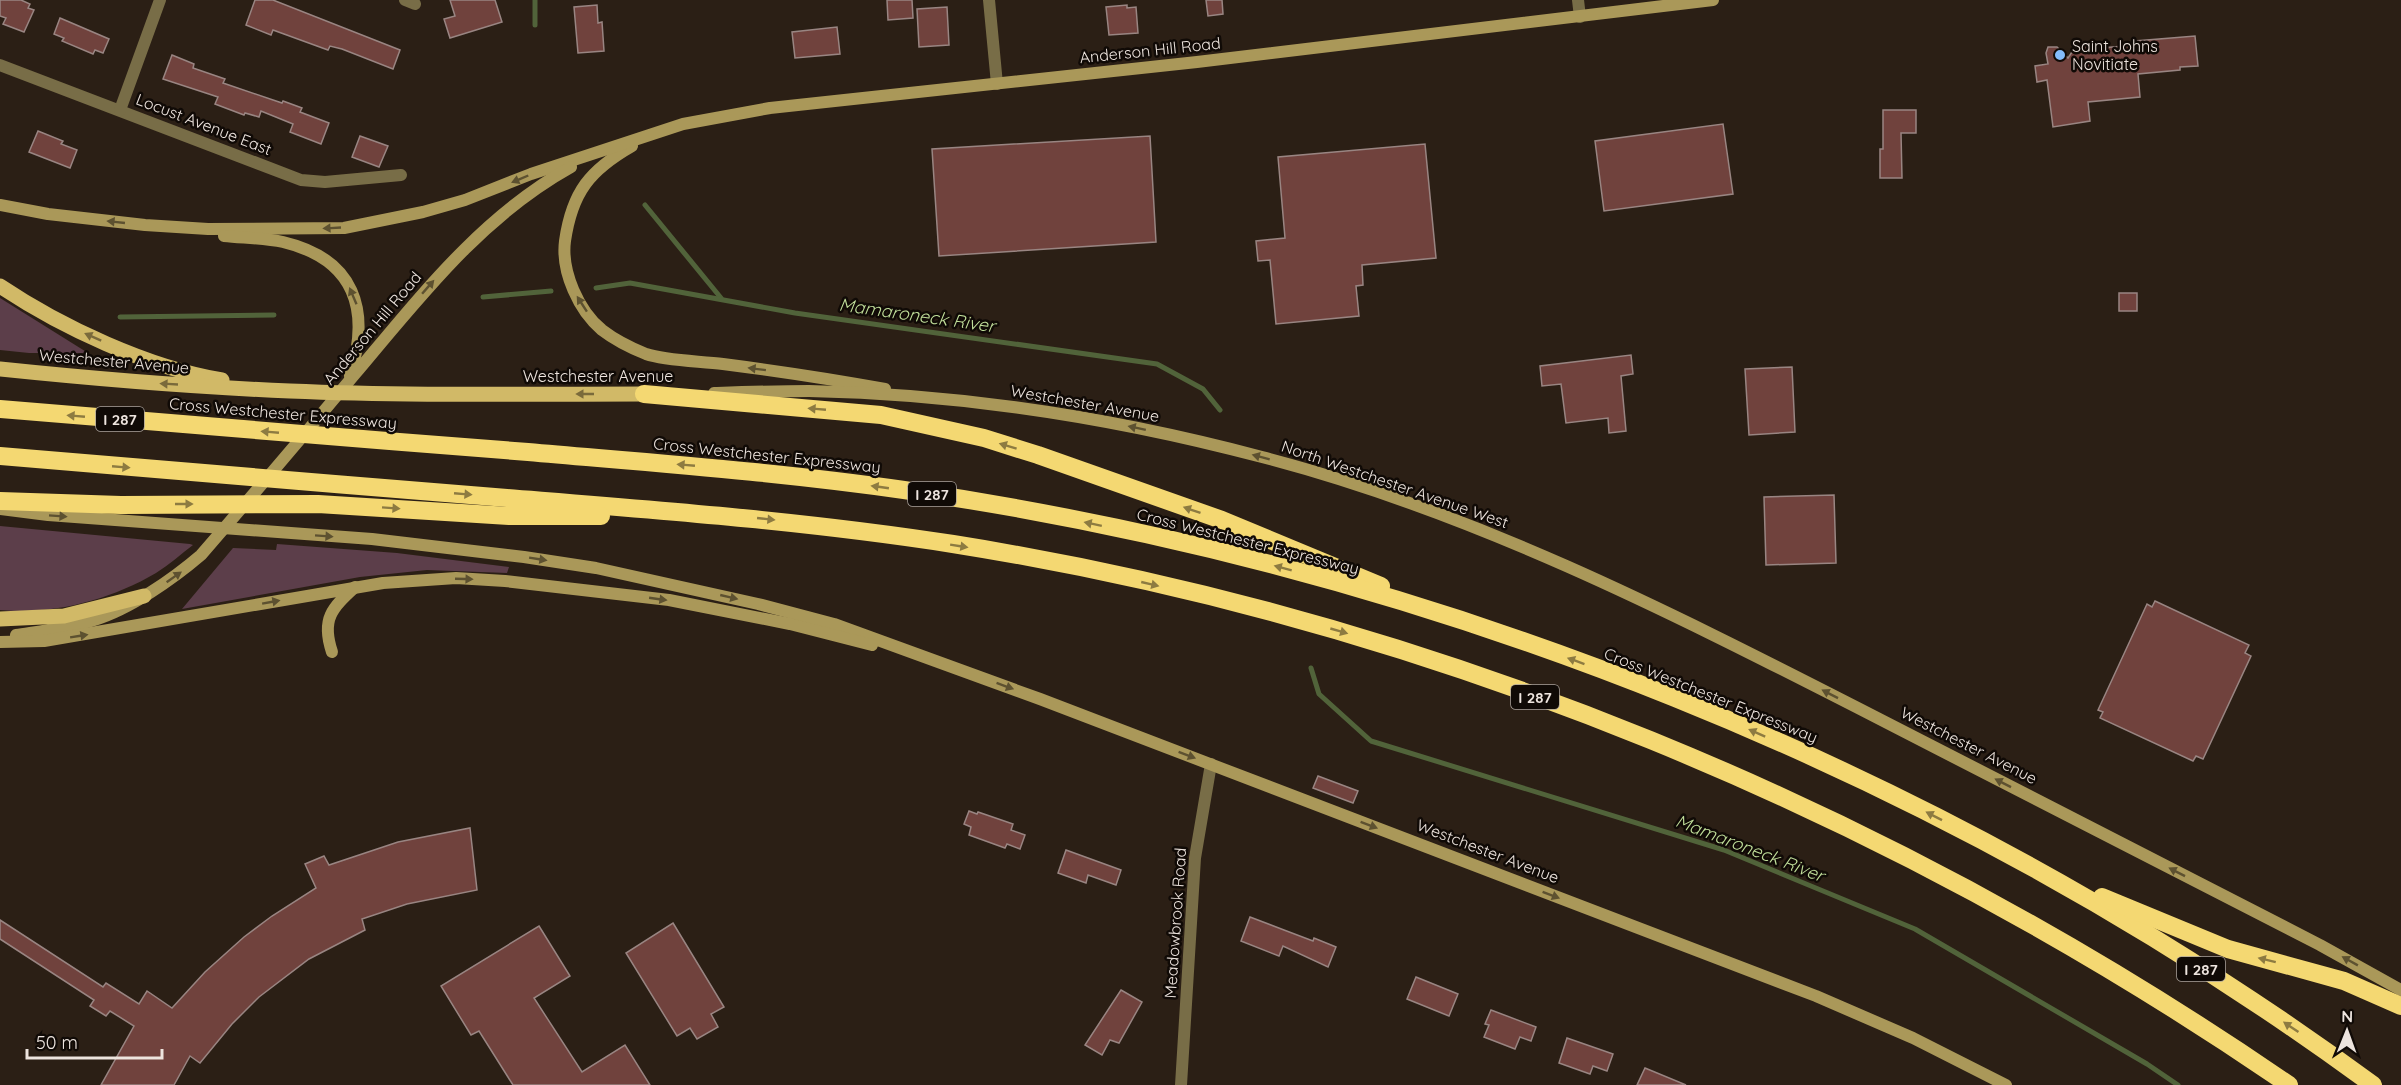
<svg xmlns="http://www.w3.org/2000/svg" width="2401" height="1085" viewBox="0 0 2401 1085" font-family="Quicksand,sans-serif">
<style>
.green{fill:#5c3e4a}
.lines{fill:none;stroke-linecap:round;stroke-linejoin:round}
.stream{stroke:#51633a;stroke-width:5}
.building{fill:#70423d;stroke:#998582;stroke-width:1.5}
.street{stroke:#786d47;stroke-width:12}
.secondary{stroke:#aa9859;stroke-width:12}
.primary{stroke:#d1b967;stroke-width:15}
.highway{stroke:#f4d872;stroke-width:18}
.oneway{fill:#5d5130}
.oneway2{fill:#7a6a3b}
.oneway3{fill:#8d7b41}
.poi-dot{fill:#83bcfb;stroke:#100a06;stroke-width:2}
.labels{text-anchor:middle;dominant-baseline:central;stroke-width:5;stroke-linejoin:round;paint-order:stroke}
.shield{fill:#100a06;stroke:#aba39d;stroke-width:1.5}
.shield-label{font-size:15px;font-weight:bold;fill:#ede4de}
.poi-label{font-size:16px;fill:#ede4de;stroke:#100a06;text-anchor:start}
.street-label{font-size:16px;fill:#ede4de;stroke:#100a06}
.water-label{font-size:18px;font-style:italic;fill:#c0de9a;stroke:#100a06}
</style>
<rect width="100%" height="100%" fill="#2b1f15"/>
<g class="green">
<path d="M0,298l88,55h-59l-29,-3z"/>
<path d="M0,526l190,18 3,1c-12,9 -24,20 -37,28 -46,27 -102,42 -156,37z"/>
<path d="M277,544l120,9 112,14 -2,6 -80,-3 -67,7 -178,32 51,-61 43,2z"/>
</g>
<g class="lines">
<g class="stream">
<path d="M535,25v-25"/>
<path d="M645,205l76,93"/>
<path d="M596,288l34,-5 165,30 362,51 46,25 17,21"/>
<path d="M483,297l68,-6"/>
<path d="M120,317l154,-2"/>
<path d="M1311,668l8,26 52,47 353,109 191,79 232,135 31,21"/>
</g>
</g>
<g class="building">
<path d="M0,0h21l9,4 -2,4 6,2 -10,22 -21,-8 3,-6 -6,-2z"/>
<path d="M255,0h18l127,50 -7,19 -51,-20 -12,-3 -2,4 -55,-20 -2,5 -25,-10z"/>
<path d="M450,0h45l7,22 -52,16 -6,-19 11,-3z"/>
<path d="M887,0h25l1,18 -25,2z"/>
<path d="M1206,0h16l1,14 -15,2z"/>
<path d="M597,5l1,18 4,-1 2,29 -26,2 -4,-46z"/>
<path d="M1127,5v3l9,-1 2,26 -29,2 -3,-28z"/>
<path d="M947,7l2,38 -30,2 -2,-38z"/>
<path d="M60,18l49,21 -6,14 -8,-3 -2,4 -31,-13 2,-3 -10,-4z"/>
<path d="M837,27l3,27 -45,4 -3,-26z"/>
<path d="M2195,36l3,30 -18,1v3l-42,4 2,23 -52,5 2,19 -37,6 -6,-47 -10,2 -2,-16 13,-2 -2,-11 2,-6h9l11,11 12,-18 9,9 47,-4 -1,-4z"/>
<path d="M172,55l22,9 -1,4 32,11 -2,4 59,20 1,-2 19,7 -2,4 29,11 -8,21 -31,-12 3,-8 -32,-13 -2,6 -14,-4 -1,2 -29,-11 3,-7 -55,-18z"/>
<path d="M1883,110h33v23h-15l1,45h-22v-29h3z"/>
<path d="M1723,124l10,70 -129,17 -9,-70z"/>
<path d="M38,131l25,10 -2,3 16,6 -7,18 -41,-16z"/>
<path d="M360,136l28,10 -9,21 -27,-10z"/>
<path d="M1150,136l6,106 -217,14 -7,-107z"/>
<path d="M1425,144l11,114 -74,7 1,20 -7,1 3,30 -83,8 -6,-64 -12,1 -2,-20 29,-3 -7,-81z"/>
<rect x="2119" y="293" width="18" height="18"/>
<path d="M1631,355l2,19 -12,2 5,55 -17,2 -1,-15 -42,5 -5,-39 -19,2 -2,-20z"/>
<path d="M1792,367l3,65 -46,3 -4,-66z"/>
<path d="M1834,495l2,68 -70,2 -2,-68z"/>
<path d="M2155,601l94,44 -4,8 6,3 -48,103 -7,-3 -3,5 -93,-43 3,-6 -5,-2 49,-106 5,3z"/>
<path d="M1318,776l40,15 -5,12 -40,-15z"/>
<path d="M969,811l8,3 1,-2 35,12 -2,6 14,5 -5,14 -13,-5 -2,4 -36,-13 2,-8 -7,-3z"/>
<path d="M470,828l7,62 -70,14 -45,15 3,11 -56,29 -50,38 -27,27 -32,39 -10,-7 -16,29h-73l33,-59 -24,-15 -4,5 -16,-10 4,-6 -94,-61v-19l103,67 3,-4 33,21 8,-13 25,17 33,-36 39,-35 28,-21 44,-28 -11,-24 19,-8 5,9 69,-23z"/>
<path d="M1066,850l55,20 -5,15 -28,-10 -2,8 -28,-10z"/>
<path d="M1250,917l34,13 29,11 1,-3 22,9 -8,20 -45,-21 -4,10 -38,-15z"/>
<path d="M673,923l51,84 -13,7 7,13 -21,12 -7,-11 -13,8 -51,-83z"/>
<path d="M539,926l31,50 -36,22 48,74 43,-27 25,40h-137l-34,-54 -8,4 -30,-49z"/>
<path d="M1416,977l42,17 -9,22 -42,-17z"/>
<path d="M1121,990l21,12 -23,41 -9,-3 -8,15 -17,-10z"/>
<path d="M1491,1010l45,17 -5,14 -11,-4 -5,12 -31,-12 5,-12 -4,-1z"/>
<path d="M1567,1038l46,16 -6,17 -14,-5 -3,8 -31,-11z"/>
<path d="M1645,1068l41,17h-49z"/>
</g>
<g class="lines">
<g class="street">
<path d="M405,0l10,4"/>
<path d="M989,0l8,84"/>
<path d="M1578,0l2,17"/>
<path d="M0,65l301,115 24,2 76,-7"/>
<path d="M120,110l40,-110"/>
<path d="M1181,1085l14,-227 16,-94"/>
</g>
<g class="secondary">
<path d="M632,146c-42,24 -60,46 -67,95 -4,31 14,70 37,89 13,10 29,18 44,24 20,7 55,7 77,10 54,7 108,15 162,25"/>
<path d="M0,205l48,9 97,11 63,4 136,-1 79,-16 42,-12 66,-26 152,-50 87,-16 427,-46 516,-62"/>
<path d="M224,236c19,2 40,2 59,6 72,17 88,68 67,134"/>
<path d="M714,393c32,-1 63,-2 95,-2 152,3 306,27 453,66 209,54 404,153 596,251 154,79 308,158 462,237l81,45"/>
<path d="M0,509l48,6 324,24 152,18 72,11 162,36 76,20 206,75 776,297 97,42 93,47"/>
<path d="M16,635c26,-4 53,-7 78,-15 36,-11 79,-41 107,-65 52,-60 103,-120 154,-181 65,-77 126,-157 216,-207"/>
<path d="M0,642l44,-1 339,-58 73,-5 49,3 164,19 121,24 82,21"/>
<path d="M332,652c-11,-33 0,-44 23,-65"/>
</g>
<g class="primary">
<path d="M0,286c61,41 149,82 222,94"/>
<path d="M0,369c96,10 193,18 290,22 118,5 236,3 354,3"/>
<path d="M0,619l64,-3 80,-20"/>
</g>
<g class="highway">
<path d="M644,394l237,21 103,23 54,17 184,65 159,66"/>
<path d="M0,409c176,16 352,29 528,43 125,11 251,20 376,38 526,76 1040,280 1469,595"/>
<path d="M0,456c169,15 338,28 507,42 149,12 298,23 446,46 479,76 937,267 1336,541"/>
<path d="M0,501l121,4 197,-1 191,12h92"/>
<path d="M2102,897l126,52 116,32 57,25"/>
</g>
</g>
<defs><path id="oneway-solid" d="M-6-.8H1V-3.2L6.5 0L1 3.2V.8H-6Z" transform="scale(1.5)"/></defs>
<g class="oneway">
<use href="#oneway-solid" transform="translate(520 179) rotate(157)"/>
<use href="#oneway-solid" transform="translate(116 222) rotate(-174)"/>
<use href="#oneway-solid" transform="translate(332 228) rotate(177)"/>
<use href="#oneway-solid" transform="translate(428 287) rotate(-49)"/>
<use href="#oneway-solid" transform="translate(353 296) rotate(-113)"/>
<use href="#oneway-solid" transform="translate(582 304) rotate(-123)"/>
<use href="#oneway-solid" transform="translate(757 369) rotate(-173)"/>
<use href="#oneway-solid" transform="translate(1137 428) rotate(-168)"/>
<use href="#oneway-solid" transform="translate(1261 457) rotate(-165)"/>
<use href="#oneway-solid" transform="translate(58 516) rotate(4)"/>
<use href="#oneway-solid" transform="translate(324 536) rotate(4)"/>
<use href="#oneway-solid" transform="translate(538 559) rotate(9)"/>
<use href="#oneway-solid" transform="translate(174 577) rotate(-35)"/>
<use href="#oneway-solid" transform="translate(464 579) rotate(2)"/>
<use href="#oneway-solid" transform="translate(729 597) rotate(13)"/>
<use href="#oneway-solid" transform="translate(658 599) rotate(8)"/>
<use href="#oneway-solid" transform="translate(271 602) rotate(-10)"/>
<use href="#oneway-solid" transform="translate(79 636) rotate(-9)"/>
<use href="#oneway-solid" transform="translate(1005 686) rotate(20)"/>
<use href="#oneway-solid" transform="translate(1830 694) rotate(-153)"/>
<use href="#oneway-solid" transform="translate(1187 755) rotate(21)"/>
<use href="#oneway-solid" transform="translate(2003 783) rotate(-153)"/>
<use href="#oneway-solid" transform="translate(1369 825) rotate(21)"/>
<use href="#oneway-solid" transform="translate(2177 872) rotate(-153)"/>
<use href="#oneway-solid" transform="translate(1551 895) rotate(21)"/>
<use href="#oneway-solid" transform="translate(2350 961) rotate(-151)"/>
</g>
<g class="oneway2">
<use href="#oneway-solid" transform="translate(93 337) rotate(-156)"/>
<use href="#oneway-solid" transform="translate(169 384) rotate(-177)"/>
<use href="#oneway-solid" transform="translate(585 394) rotate(180)"/>
</g>
<g class="oneway3">
<use href="#oneway-solid" transform="translate(817 409) rotate(-175)"/>
<use href="#oneway-solid" transform="translate(76 416) rotate(-175)"/>
<use href="#oneway-solid" transform="translate(270 432) rotate(-175)"/>
<use href="#oneway-solid" transform="translate(1008 446) rotate(-163)"/>
<use href="#oneway-solid" transform="translate(686 465) rotate(-175)"/>
<use href="#oneway-solid" transform="translate(121 467) rotate(5)"/>
<use href="#oneway-solid" transform="translate(880 487) rotate(-172)"/>
<use href="#oneway-solid" transform="translate(463 494) rotate(5)"/>
<use href="#oneway-solid" transform="translate(184 504)"/>
<use href="#oneway-solid" transform="translate(391 508) rotate(4)"/>
<use href="#oneway-solid" transform="translate(1192 510) rotate(-161)"/>
<use href="#oneway-solid" transform="translate(766 519) rotate(6)"/>
<use href="#oneway-solid" transform="translate(1093 524) rotate(-168)"/>
<use href="#oneway-solid" transform="translate(959 546) rotate(9)"/>
<use href="#oneway-solid" transform="translate(1283 568) rotate(-165)"/>
<use href="#oneway-solid" transform="translate(1150 584) rotate(13)"/>
<use href="#oneway-solid" transform="translate(1339 631) rotate(16)"/>
<use href="#oneway-solid" transform="translate(1576 661) rotate(-160)"/>
<use href="#oneway-solid" transform="translate(1757 733) rotate(-156)"/>
<use href="#oneway-solid" transform="translate(1934 816) rotate(-153)"/>
<use href="#oneway-solid" transform="translate(2267 960) rotate(-166)"/>
<use href="#oneway-solid" transform="translate(2291 1027) rotate(-146)"/>
</g>
<circle class="poi-dot" cx="2060" cy="55" r="6"/>
<g class="labels">
<g class="shield">
<rect x="96" y="407" width="48" height="24" rx="4.5"/>
<rect x="908" y="482" width="48" height="24" rx="4.5"/>
<rect x="1511" y="685" width="48" height="24" rx="4.5"/>
<rect x="2177" y="957" width="48" height="24" rx="4.5"/>
</g>
<g class="shield-label">
<text x="120" y="419">I 287</text>
<text x="932" y="494">I 287</text>
<text x="1535" y="697">I 287</text>
<text x="2201" y="969">I 287</text>
</g>
<g class="poi-label">
<text x="2072" y="46">Saint Johns<tspan x="2072" dy="18">Novitiate</tspan></text>
</g>
<g class="street-label">
<text transform="translate(1150 50) rotate(-6)">Anderson Hill Road</text>
<text transform="translate(204 124) rotate(21)">Locust Avenue East</text>
<text transform="translate(372 328) rotate(-50)">Anderson Hill Road</text>
<text transform="translate(114 361) rotate(5)">Westchester Avenue</text>
<text x="598" y="376">Westchester Avenue</text>
<text transform="translate(1085 403) rotate(10)">Westchester Avenue</text>
<text transform="translate(283 413) rotate(5)">Cross Westchester Expressway</text>
<text transform="translate(767 455) rotate(6)">Cross Westchester Expressway</text>
<text transform="translate(1395 484) rotate(19)">North Westchester Avenue West</text>
<text transform="translate(1248 541) rotate(14)">Cross Westchester Expressway</text>
<text transform="translate(1711 695) rotate(22)">Cross Westchester Expressway</text>
<text transform="translate(1969 745) rotate(27)">Westchester Avenue</text>
<text transform="translate(1488 851) rotate(21)">Westchester Avenue</text>
<text transform="translate(1175 923) rotate(-86)">Meadowbrook Road</text>
</g>
<g class="water-label">
<text transform="translate(917 315) rotate(8)">Mamaroneck River</text>
<text transform="translate(1750 848) rotate(21)">Mamaroneck River</text>
</g>
</g>
<g transform="translate(2347 1031) rotate(1)" stroke="#100a06" stroke-width="4.5" paint-order="stroke">
<path d="M0-4.5L10 22L0 15L-10 22Z" fill="#ede4de"/>
<text y="-9" font-size="16" font-weight="bold" text-anchor="middle" fill="#ede4de">N</text>
</g>
<path d="M27 1049v9h135v-9" fill="none" stroke="#ede4de" stroke-width="3"/>
<text x="36" y="1049" font-size="18" fill="#ede4de" stroke="#100a06" stroke-width="4.5" paint-order="stroke">50 m</text>
</svg>
